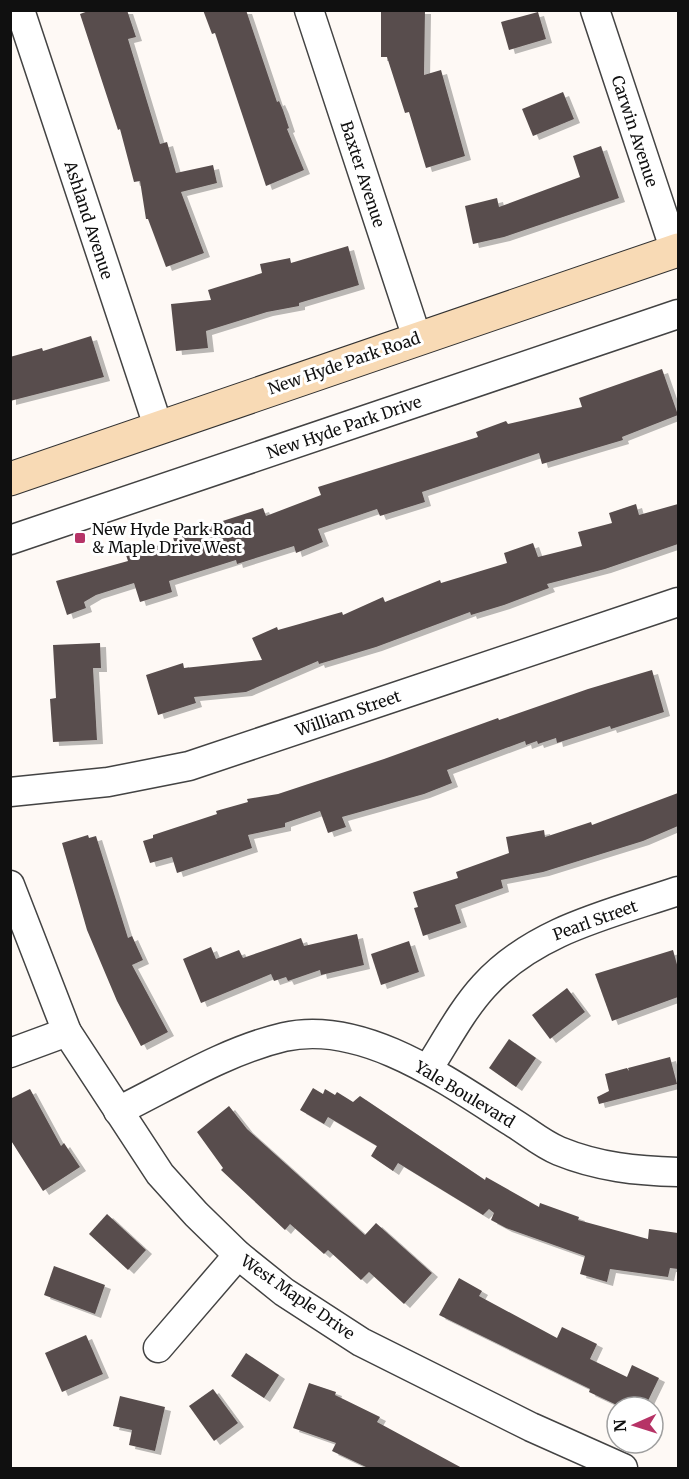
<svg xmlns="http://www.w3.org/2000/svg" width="689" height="1479" viewBox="0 0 689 1479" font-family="Merriweather,serif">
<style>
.building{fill:#584e4d;filter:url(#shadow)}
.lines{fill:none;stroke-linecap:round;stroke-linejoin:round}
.minor-casing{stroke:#434343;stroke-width:31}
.secondary-casing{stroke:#323232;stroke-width:35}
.minor{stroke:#fff;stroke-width:28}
.secondary{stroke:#f8dab5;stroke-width:33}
.poi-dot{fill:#b63366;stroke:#fff;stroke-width:2}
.labels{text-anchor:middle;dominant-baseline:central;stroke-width:6;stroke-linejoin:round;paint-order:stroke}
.street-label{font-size:16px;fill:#101010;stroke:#fff}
.poi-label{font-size:16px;fill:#101010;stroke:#fff;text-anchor:start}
</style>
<defs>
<filter id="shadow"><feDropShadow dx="6" dy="4" stdDeviation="0" flood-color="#0004"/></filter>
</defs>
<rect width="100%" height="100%" fill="#fef9f5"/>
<g class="building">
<path d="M91,10h36l9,27 -8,2 32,105 7,-2 9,31 37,-8 4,18 -36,9 23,61 -38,14 -18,-48h-2l-6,-38 -6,1 -14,-53 -2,1 -38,-116z"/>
<path d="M203,10h43l31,92 2,-1 4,9 6,18 -2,1 17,41 -38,16 -51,-153 -3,1z"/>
<path d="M381,10h44l-1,65 17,-5 24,86 -39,12 -17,-56 -4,1 -18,-56h-6z"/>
<path d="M538,12l8,27 -37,11 -8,-28z"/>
<path d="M563,92l11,27 -41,17 -11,-27z"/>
<path d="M601,146l18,52 -115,39 -31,7 -8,-38 32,-8 2,9 81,-30 -7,-21z"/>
<path d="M348,246l11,39 -60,18v3l-32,6 -61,19 2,17 -32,3 -5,-47 40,-4 -3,-10 54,-17 -2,-9 30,-6 1,5z"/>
<path d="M91,336l13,41 -94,24v-44l32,-9 1,3z"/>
<path d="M662,369l16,46 -56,22 1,3 -81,24 -3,-11 -117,39 3,10 -45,14 -3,-7 -59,20 5,13 -27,11 -2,-7 -57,18 -1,-4 -67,21 3,11 -32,10 -6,-19 -38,12 -12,7 2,6 -19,7 -11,-34 72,-20 -2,-6 48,-14 -1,-4 90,-29 3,8 55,-21 -3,-8 160,-50 -2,-5 30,-11 2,3 74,-17 -3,-9z"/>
<path d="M636,504l3,11 39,-11v40l-73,25 -58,15 2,4 -45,17 -33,10 -1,-3 -94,35 -57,17 -1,-3 -72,31 -52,5 2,6 -38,12 -12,-40 37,-12 1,5 78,-8 -10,-22 25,-11 1,3 64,-18 1,3 40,-18 2,5 55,-22 1,3 66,-20 -3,-10 29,-10 5,14 44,-11 -4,-14 34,-9 -3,-10z"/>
<path d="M100,643l1,25h-8l4,72 -44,2 -3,-43 6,-1 -3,-53z"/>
<path d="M652,670l12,42 -53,17 -1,-3 -53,17 -1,-5 -18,6 -1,-3 -11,4 -1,-4 -78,29 5,13 -28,11 -82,23 4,10 -18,6 -8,-22 -35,12v4l-37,8 4,13 -75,25 -5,-16 -22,6 -7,-22 10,-3v-3l64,-21 -1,-3 32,-9 -1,-3 31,-5 106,-35 114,-41 1,2 89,-31z"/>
<path d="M678,793v33l-35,15 -100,31 -42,8 2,8 -48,17 6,18 -38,13 -9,-28 4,-1 -5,-15 45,-14 -2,-6 53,-19 -3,-16 38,-7 1,7 46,-15 1,3z"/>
<path d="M88,835l1,3 7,-2 32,102 4,-2 11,24 -11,5 36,67 -27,14 -24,-45 -30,-71 -25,-87z"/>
<path d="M357,934l7,31 -43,10 -1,-5 -32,11 -2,-4 -12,4 -3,-7 -70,29 -18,-44 28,-12 5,12 23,-9 4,8 58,-20 3,8z"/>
<path d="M409,941l10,31 -38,13 -10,-31z"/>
<path d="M673,950l5,18v29l-66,24 -17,-47z"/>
<path d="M567,988l18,24 -35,27 -18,-24z"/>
<path d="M509,1039l27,19 -20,29 -27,-19z"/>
<path d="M670,1057l7,27 -78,20 -2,-7 12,-6 -4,-17 22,-6 2,3 -1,-3z"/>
<path d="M313,1088l10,6 2,-5 10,6 2,-3 16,10 7,-6 125,84 1,-3 53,30 1,-4 39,14 -1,3 70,19 1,-10 29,4v36l-8,-1 -2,9 -58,-8 -3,13 -27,-8 5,-18 -79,-28 -15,-8 3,-7 -5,-4 -6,6 -85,-52 -5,8 -22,-15 6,-10 -49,-29 -4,7 -24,-14z"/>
<path d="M30,1089l31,57 3,-3 16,24 -37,24 -33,-52v-40z"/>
<path d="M229,1106l18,23 118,106 11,-12 56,50 -28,31 -35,-32 -8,8 -33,-30 -4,4 -34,-30 -5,6 -64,-60 2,-2 -26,-36z"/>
<path d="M107,1214l39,36 -18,20 -39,-36z"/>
<path d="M54,1266l51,19 -10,29 -51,-19z"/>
<path d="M459,1278l23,13 -3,5 78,42 5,-11 35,17 -7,15 37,18 5,-12 27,13 -14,29h-24l-32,-15 1,-3 -151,-74z"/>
<path d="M86,1335l17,39 -41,18 -17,-39z"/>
<path d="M246,1353l33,22 -15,23 -33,-22z"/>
<path d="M309,1383l27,9 -1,3 45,22 -3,5 85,46h-94l-36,-17 4,-8 -43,-15z"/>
<path d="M213,1389l25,34 -24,18 -25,-35z"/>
<path d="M120,1396l45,11 -10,44 -26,-6 3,-15 -19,-4z"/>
</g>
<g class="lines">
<g class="minor-casing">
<g id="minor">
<path d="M20,10l139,419"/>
<path d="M309,10l108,328"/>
<path d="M595,10l80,241"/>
<path d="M10,540l668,-226"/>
<path d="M10,792l98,-10 81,-16 489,-164"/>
<path d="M10,885l57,147 93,142 36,40 42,41 46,37 77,50 170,85 92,41"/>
<path d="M10,1053l57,-21"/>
<path d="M428,1069c18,-28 34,-59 56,-83 51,-56 126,-72 194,-95"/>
<path d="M118,1111c53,-26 107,-60 166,-74 79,-18 165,45 228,85 15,9 30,22 47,29 39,16 78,20 119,21"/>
<path d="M158,1348l80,-93"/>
</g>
</g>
<g class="secondary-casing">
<path id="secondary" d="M10,479l668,-229"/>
</g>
<use href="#minor" class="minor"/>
<use href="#secondary" class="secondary"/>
</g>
<rect class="poi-dot" x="74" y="532" width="12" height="12" rx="3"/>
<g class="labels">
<g class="street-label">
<text transform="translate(635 131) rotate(72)">Carwin Avenue</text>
<text transform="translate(363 174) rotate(72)">Baxter Avenue</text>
<text transform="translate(89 220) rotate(72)">Ashland Avenue</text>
<text transform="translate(344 363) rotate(-19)">New Hyde Park Road</text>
<text transform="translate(344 427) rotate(-19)">New Hyde Park Drive</text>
<text transform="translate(348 713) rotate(-19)">William Street</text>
<text transform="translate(595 920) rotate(-20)">Pearl Street</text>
<text transform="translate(465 1094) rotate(31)">Yale Boulevard</text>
<text transform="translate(298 1297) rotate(35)">West Maple Drive</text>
</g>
<g class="poi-label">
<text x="92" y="529">New Hyde Park Road<tspan x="92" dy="18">&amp; Maple Drive West</tspan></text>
</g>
</g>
<rect width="689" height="1479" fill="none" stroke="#101010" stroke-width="24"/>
<g transform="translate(635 1425) rotate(267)"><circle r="28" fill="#ffffff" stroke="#9f9f9f" stroke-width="1.5"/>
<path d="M0-4.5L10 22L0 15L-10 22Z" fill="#b63366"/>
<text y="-9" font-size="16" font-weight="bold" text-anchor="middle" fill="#101010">N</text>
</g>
</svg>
